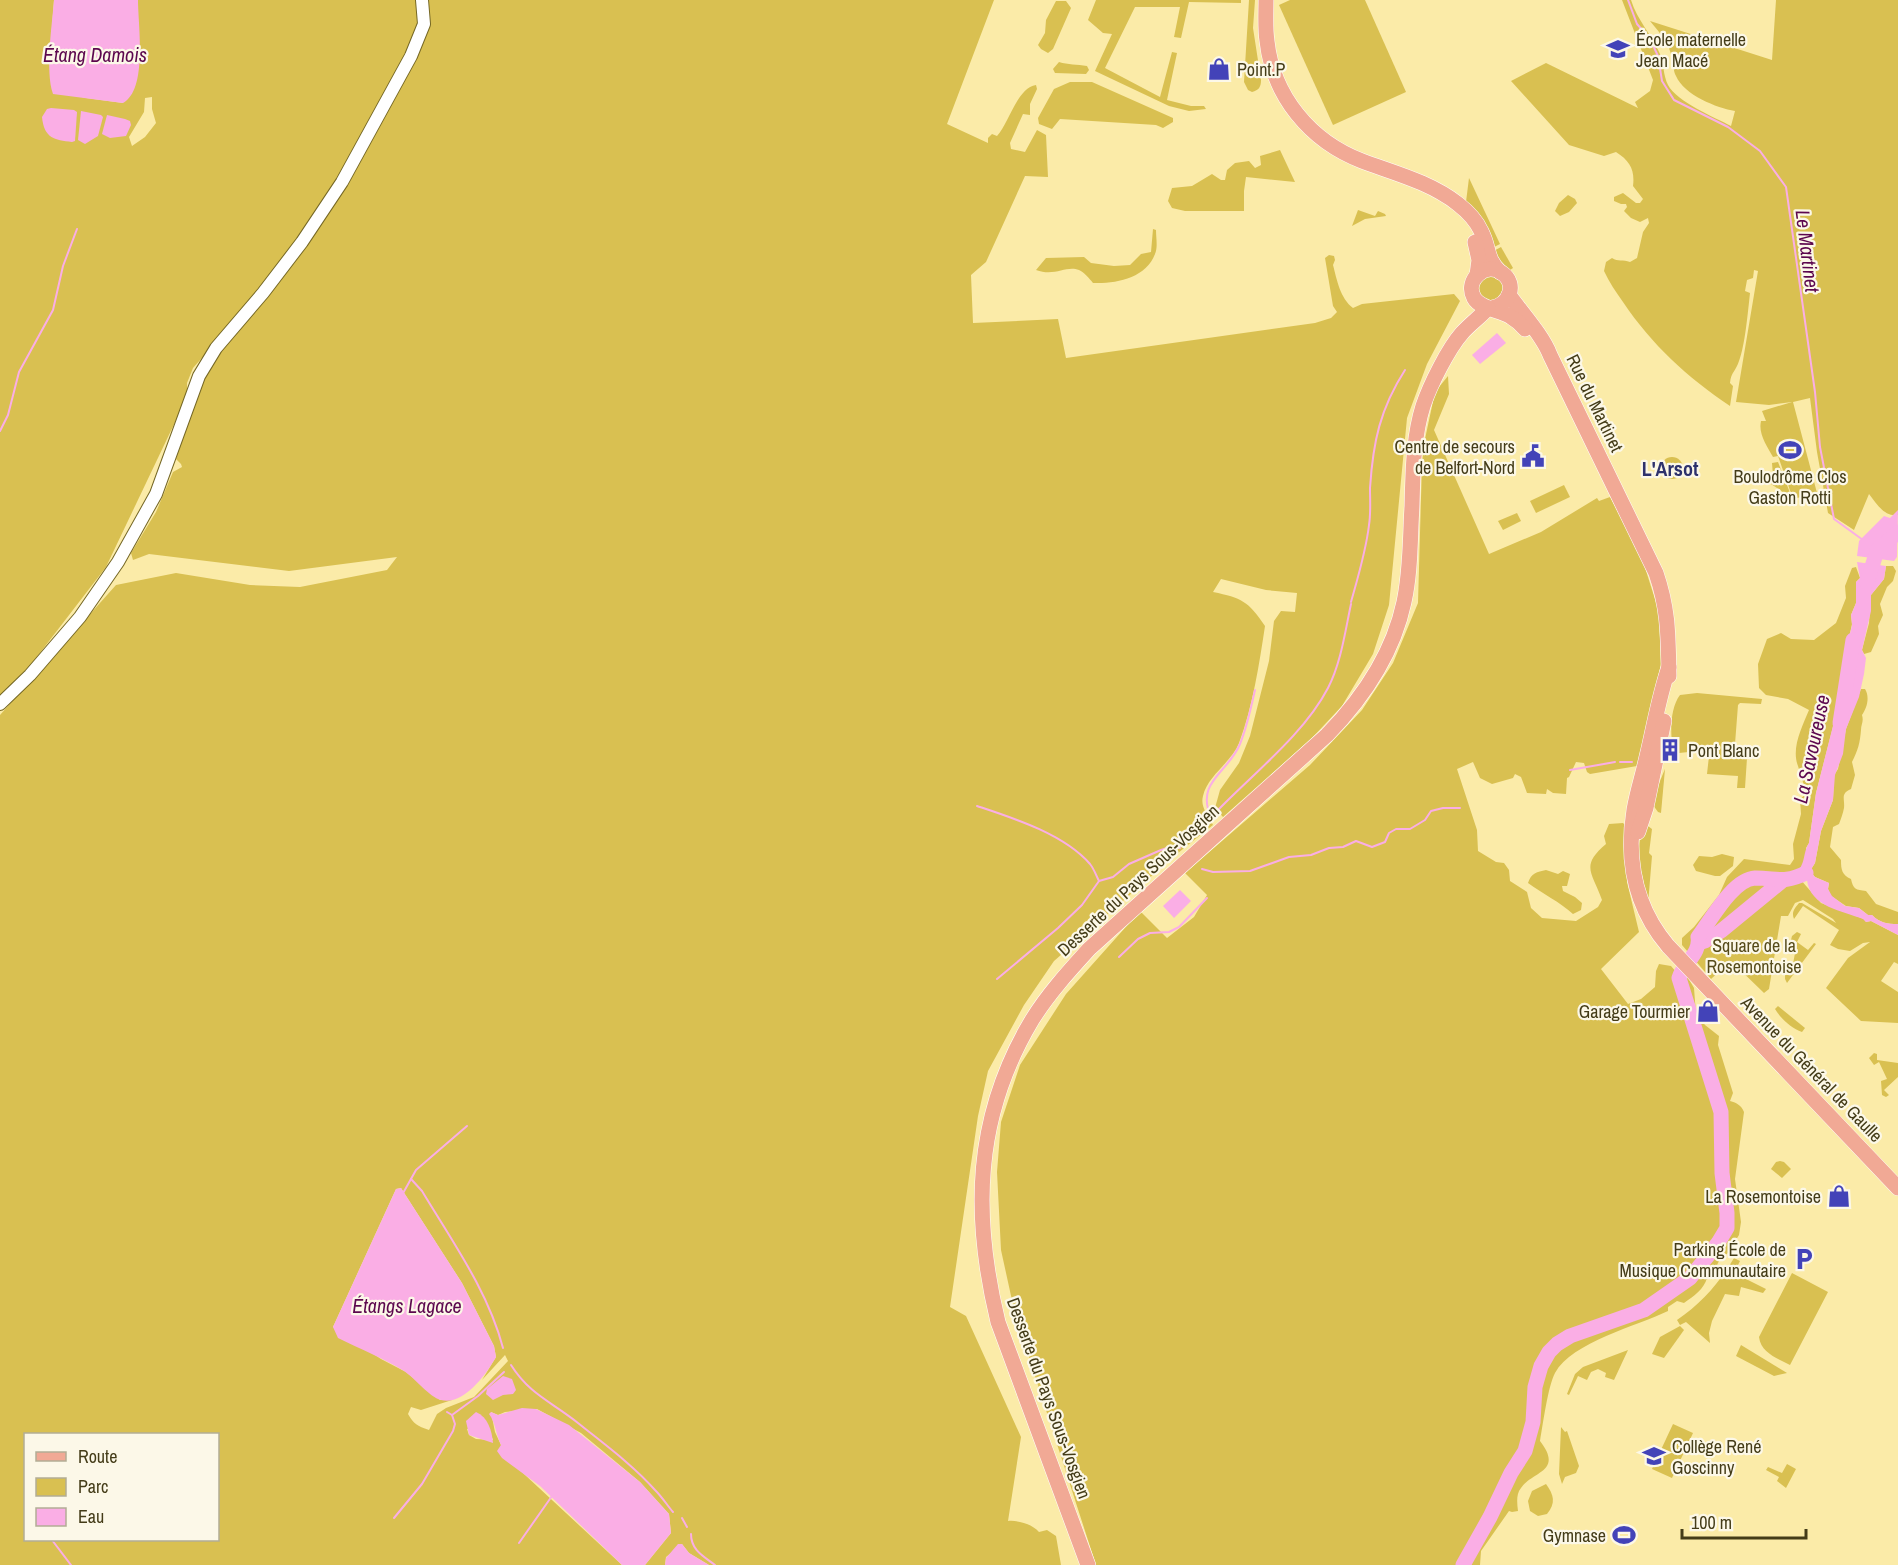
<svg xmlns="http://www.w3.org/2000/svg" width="1898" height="1565" viewBox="0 0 1898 1565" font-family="'Archivo Narrow',sans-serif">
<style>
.green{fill:#d9c051;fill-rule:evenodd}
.water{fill:#faaee5}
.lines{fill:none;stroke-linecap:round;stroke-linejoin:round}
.stream{stroke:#faaee5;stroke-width:2}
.river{stroke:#faaee5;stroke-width:15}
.minor-casing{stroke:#756725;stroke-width:14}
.major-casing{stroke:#fff;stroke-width:16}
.minor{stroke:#fff;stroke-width:12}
.major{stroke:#f1a995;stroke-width:15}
.labels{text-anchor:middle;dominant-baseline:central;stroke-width:4.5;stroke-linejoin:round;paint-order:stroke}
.poi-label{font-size:18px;fill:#443c18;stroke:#fcf8e8;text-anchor:end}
.street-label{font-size:18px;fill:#443c18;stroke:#fcf8e8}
.park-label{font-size:18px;fill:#564b1a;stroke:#fcf8e8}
.water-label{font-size:20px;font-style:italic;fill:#5c074e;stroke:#fcf8e8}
.neighbourhood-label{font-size:20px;font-weight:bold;fill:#2e326c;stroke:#fcf8e8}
</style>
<rect width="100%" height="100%" fill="#fbeba8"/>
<g class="green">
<path d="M0,0h54l-3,40 1,50 34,8 37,5 15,-72v-31h856l-47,124 41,19v-5l4,-4 5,2c12,-13 20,-48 39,-51l1,4 -7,15v11l-7,-1 -13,29 1,6 14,3 12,-22 9,5 2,42 -23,-1 -39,86 -15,13 2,48 85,-4 8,39 249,-35 16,-5 6,-6 -4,-6 -8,-48 4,-3 5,1 1,4 -2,5c4,15 7,33 20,43l9,-4 92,-10 6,7 -33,63 -20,54 -18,187 -16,49 -31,52 -30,32 -89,79 -8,-9 5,-18 19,-27 11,-27 19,-75 5,-40 7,-10 14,1 2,-19 -31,-3 -45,-11 -8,13c29,6 35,9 52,34 -6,39 -12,79 -26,117 -8,20 -31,32 -36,53 -3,11 5,19 10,29l-35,28 -124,108 -30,44 -36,66 -10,45 -28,191 16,9 55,121 -13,84c10,-1 24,3 31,11l8,-2 9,6 5,29h-352l-20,-12 -7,-9 -16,13 -1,8h-20l26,-32 -2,-19 -29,-32 -59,-49 -44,-24 -32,3 -7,3 -7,-3 4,20 6,13 23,29 98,91h-622v-850l116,-130 60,-12 74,12 50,2 87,-17 10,-13 -108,14 -140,-17 -16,6 -2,-7 25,-41 17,-40 9,-5 -1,-3 -5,-5 26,-82 61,-88 -70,79 -6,15v14l-81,170 -80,104 -26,25zM152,97v12l4,14 -11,14 -13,9 -3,-9 15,-25 1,-14zM401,1188l61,95 32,63 2,11 -14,23 23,-25 3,6 -34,36 -28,11 -9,6 -8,16c-12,-4 -15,-6 -21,-16l3,-7 10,3 31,-10h-12l-34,-28 -25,-13 -48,-32 63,-138zM488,1428l5,12 -17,-1 -7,-4 -2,-6zM26,1434h192v106h-192z"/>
<path d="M1096,0h145v3l-52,-1 -8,36 -7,-1 6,-30h-45l-30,61 55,29 12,-45 5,1 -10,47 24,6h13l2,3 -17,2 -20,-5 -74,-35 17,-37 -9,-1 -15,-13z"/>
<path d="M1249,0h6l-2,28 8,52c0,7 -2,10 -9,12l-4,-2 -4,-8z"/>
<path d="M1290,0h75l41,92 -73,33 -54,-120z"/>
<path d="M1622,0h9c6,20 21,35 29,54 4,10 3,21 8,31 9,17 46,32 63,41l4,-15c-18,-3 -51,-16 -59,-35 -3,-5 -2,-12 -4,-18 -3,-15 -12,-25 -22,-37l122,39 4,-60h122v515c-14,2 -21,-11 -29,-21l-15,36 -26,-17 -11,-61 -7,-54 -17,4 24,91 -24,6 -15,-43 -5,1c-6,-11 -15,-23 -12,-36h5l-4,-10 30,-9 -23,3 -33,-3 22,-131 -4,-1 -1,8 -6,2 -2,11 5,2c-2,18 -5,53 -11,68 -3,10 -8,11 -9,22l3,3 -3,20c-43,-29 -78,-61 -107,-104 -7,-10 -14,-20 -19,-31l2,-9 6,-4c6,4 11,1 18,4l7,-4 6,-26 6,-9 -1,-5 -8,4 -9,-4 -7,-7 3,-4 -1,-3h-5l-7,-3v-4l9,-4 13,10h4l3,-4 -10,-13c2,-16 -3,-25 -17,-34l-12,4 -35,-11 -58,-64 35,-18 92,45 -3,-6 15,-11 3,-11z"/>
<path d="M1056,1h10l5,7 -18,41 -5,4 -7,-4 -3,-4 7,-12 1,-13z"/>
<path d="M1059,62c9,3 18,2 28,4l2,4 -3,4 -31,-1 -2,-4z"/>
<path d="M1070,82h22l81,36v4l-10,6 -7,-3 -96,-6 -8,10 -13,-5 -1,-6 16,-29z"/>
<path d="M1280,150l15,32 -49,-5 -2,14v20h-59l-13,-3 -4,-7 4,-13 20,-2 20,-12 9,6h4l2,-10 8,-7 14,-2 6,7 6,-3 -1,-9z"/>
<path d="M1469,178l31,66 -10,5 -24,-47z"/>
<path d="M1568,195l7,4 2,4 -8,9 -9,4 -5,-5 4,-8z"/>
<path d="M1358,210l17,6 3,-5 7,3 1,2 -21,3 -13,7z"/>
<path d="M1153,229l3,1c0,8 2,17 -1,24 -9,24 -39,30 -62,29 -4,-5 -9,-11 -14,-13 -13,-5 -24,7 -43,0l10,-12 38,-1 7,6 23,3 16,-1 11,-11 10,-2z"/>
<path d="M1501,247l12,21 -3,2 -6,-2 -14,-15z"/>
<path d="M1492,274l13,8 -3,18 -19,2 -6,-17 2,-5z"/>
<path d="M1448,376l1,18 -15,36 55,124 52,-22 56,-34 2,3 11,-4 32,61 17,54 2,52 -24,102 -47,8 -3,-2 -3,-9 -8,-1 -7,15 -2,1 -1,16 -13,-1 -6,-4 -1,5 -19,-1 -6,-16 -6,-3 -2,4 -21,6 -12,-6 -7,-16 -16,7 20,61 1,21 18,11 8,1 5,7 1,11 17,11 4,16 11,10 34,3 22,-14 4,-7c-10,-28 -22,-34 4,-56l-2,-8 5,-12 14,-1 2,2 2,57 12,50 -38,37 27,35 13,-5 14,-12 1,-16 3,-7 12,2 6,7 -2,11 4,11 7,-2 -1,-14 2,-3 7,12 2,26 9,11 14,11 -1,9 15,48 -3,8c7,2 11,4 14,11l-9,67 6,43 -2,13 -12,19 -5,1 -10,20 -5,3c-3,11 -13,18 -23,25l-7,-2 -9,6v4c-31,15 -96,31 -113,62 -7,13 -12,51 -15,68 24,31 -8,30 -19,47 -5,6 -4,15 -3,23l-6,1 -3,-1 -28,40 -1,14h-384l-81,-251 -14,-64 -4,-78 4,-50 19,-57 46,-71 74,-83 27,27 27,-21 13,-22 -22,-22 125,-108 52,-55 31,-47 25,-60 4,-140 3,-24 10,-47z"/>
<circle cx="1672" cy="468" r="11"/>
<path d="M1778,462l14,36 -21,-14 2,-8 -1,-13z"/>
<path d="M1564,485l6,12 -34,16 -6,-12z"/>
<path d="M1517,513l4,8 -18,9 -5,-9z"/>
<path d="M1886,566h7l3,5 -3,10 -6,6 -7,17 3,11 -5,11 1,8 -8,18 -7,2 -2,-4 7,-27 2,-28 13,-16z"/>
<path d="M1856,567l4,11 -4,4v21l-5,12 1,9 -7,32 11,10 -6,32 -13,13 -21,82 -7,50 -3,5 1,7 -10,27 3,-3 21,24 43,16 2,3 5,-1 27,14v29l-4,-2 -13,19 17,11v31l-37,-2 -35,-33 22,-30 22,-16 -7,1 -13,8 -12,-2 -8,-4 9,-15 -36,-24 -9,13c-3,-7 1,-11 5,-16h3l34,20 -3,-4 -30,-19 -8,3 -7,13h-7l-12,73 -5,4 -33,-32 -20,18 -29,-34v-7l12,-11 25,-32 8,-18 17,-18 46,6 4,-6 -1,-15 8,-30 -1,-15 6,-5c-2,-10 -5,-18 -8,-28 -7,-18 4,-39 11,-56l-21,-11 -22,-4 -7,-7 -1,-24 9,-25 14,-6 10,6 23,1 22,-17 10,-25 -1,-12 7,-18z"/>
<path d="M1861,689h4c5,8 2,19 -3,26 2,7 -1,9 -1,15 -1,13 -3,20 -9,32l3,13 -4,14c-11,5 -6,9 -7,19 -1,5 -3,11 -5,16l-6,3 -3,20 11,13c0,10 1,15 10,19 2,10 5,11 15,12l10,13 22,8v12c-11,0 -18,-1 -26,-9h-4l-9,-7 -13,-2 -15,-10 -3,-7 1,-6 -14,-6 -5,-6 5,-8 6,-32 12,-31 1,-25 4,-6 8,-40z"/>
<path d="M1697,693l65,6 -1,5 -21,-1 -2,2 -4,52 13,1 -2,30h-8l1,-12 -31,-2 2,-18 -11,-5 -19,2 -6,-4c-3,-16 -3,-41 7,-54z"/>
<path d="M1665,769l-4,44 -3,-1 -5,-7 2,-12z"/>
<path d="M1645,824l7,5 -3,24 3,3 -4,48 -10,-48 2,-19z"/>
<path d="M1722,854l12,3 -1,9 -13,10h-5l-19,-5 -3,-6 6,-9 13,1z"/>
<path d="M1546,870l12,4 5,-3 7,3 -3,12h-5l1,5 12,6 7,6 -1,7 -8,4c-13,-12 -30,-20 -45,-31 3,-10 9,-11 18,-13z"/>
<path d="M1797,932l4,2 -4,8 11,8 6,-7 2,1 -29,39 -2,-4v-4h6l6,-33 -6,-2 1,-4z"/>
<path d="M1778,1006l27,22 -3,4c-11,-4 -21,-13 -27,-23z"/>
<path d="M1874,1053l3,1v6l21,3v14l-14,13 5,5 -3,2 -4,-2 -1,-14 6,-2 -8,-17 -5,3 -5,-7z"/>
<path d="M1780,1161l4,1 7,7 -9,9 -11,-9 5,-7z"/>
<path d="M1734,1258l6,3 -4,8 2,6 28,14 -3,4 -22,-6 -2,9 -14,-2 -13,27 -3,12 1,10 -24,-21 -6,3 -3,-5c25,-17 42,-37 57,-62z"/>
<path d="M1792,1273l36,19 -38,73c-13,-7 -29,-12 -31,-28z"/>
<path d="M1680,1326l4,4 -20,28 -12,-4 8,-17z"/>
<path d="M1741,1345l46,28 -13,3 -38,-20z"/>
<path d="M1628,1350l-14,30 -9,-3 1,-4 -8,-4 -7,3 -4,8 -9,-4 -9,19 -2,-1 8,-20 8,-7z"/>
<path d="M1673,1424l20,9 -21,45 -20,-9z"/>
<path d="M1561,1427l4,5 2,-1 12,35 -3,7 -11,4 -3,7 -3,-10z"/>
<path d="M1787,1464l9,5 -10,19 -9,-7 2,-4 -13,-7 2,-3 14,6z"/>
<path d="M1546,1484c8,11 10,19 1,30l-9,2 -8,-5 -2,-10 4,-10z"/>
</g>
<g class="water">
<path d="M54,0h84c0,25 10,90 -15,103l-70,-9c-8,-24 -1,-68 1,-94z"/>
<path d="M51,108l23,2 3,2 -2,29 -3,1c-18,-2 -28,-4 -30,-25l5,-8z"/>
<path d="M81,111l20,4 2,2 -5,19 -13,8 -7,-4z"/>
<path d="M107,115l18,4 5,2 1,4 -5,11 -16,2 -8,-4z"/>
<path d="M1497,333l9,10 -26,21 -8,-9z"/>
<path d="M1898,510l-1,47 -3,4 -37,-5 2,-15 25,-25 6,2z"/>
<path d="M1857,562l29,4 -2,13 -13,16v16l-9,39 4,8 -2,16 -5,23 -13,32 -3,25 -8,21 -2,25 -12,31 -6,32 -5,8 5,6 14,6 -1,6 4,7 13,10 14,2 9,7h4c8,8 15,9 26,9v11l-27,-14 -5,1 -3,-3c-20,-8 -53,-12 -56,-39l-7,-1 -4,3 -2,-6c13,-13 8,-22 15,-33l7,-50 21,-83 13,-13 6,-31 -11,-10 7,-31 -1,-10 5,-12v-21l4,-4z"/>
<path d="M1180,890l11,11 -17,17 -11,-12z"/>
<path d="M401,1188l61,95 32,63 2,11c-9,16 -32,49 -55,43 -12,-3 -26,-22 -37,-29 -21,-13 -44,-22 -66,-33l-5,-11 63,-138z"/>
<path d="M503,1376l9,3 4,11 -3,4 -10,1 -10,5 -7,-6 1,-5z"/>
<path d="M522,1408l14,1 33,16 71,57 29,32 2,19 -26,32h-23l-82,-79 -38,-28 -5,-7 4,-6c-5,-10 -6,-24 -12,-31l2,-2 7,3z"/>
<path d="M476,1412c12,5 16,19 17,31l-24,-8 -3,-14z"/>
<path d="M678,1544h4l7,9 20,12h-44l1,-7z"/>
</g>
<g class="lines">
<g class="stream">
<path d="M1628,0l9,24 13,15 8,17 4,25 12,19 54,27 32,24 26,36 29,205 5,55 14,72 29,21"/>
<path d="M0,431l8,-16 11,-43 34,-62 10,-44 14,-37"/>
<path d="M1351,602c7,-25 15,-51 18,-77 2,-12 1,-25 1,-37 3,-46 10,-79 35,-118"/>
<path d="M1620,762h12"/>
<path d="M1570,770l45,-8"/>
<path d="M977,806c36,12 87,28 113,58 4,5 6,11 9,17"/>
<path d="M1219,809c36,-37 85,-75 109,-121 13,-25 17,-56 23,-84"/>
<path d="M1178,847l33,-30c-16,-35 17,-44 29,-73 7,-17 11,-36 15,-54"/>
<path d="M1202,869l11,3 37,-1 39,-14 22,-2 18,-7 14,-1 13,-6 16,6 13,-5 4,-9 7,-4h14l15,-9 6,-9 12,-3h17"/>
<path d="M1119,957l19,-18 12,-6 19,-1 10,-5 28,-29"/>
<path d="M997,979l61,-51 24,-23 17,-24 14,-4 16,-13 32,-14 12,-4 7,2"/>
<path d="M411,1179l11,12c30,50 66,100 81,157"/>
<path d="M402,1195l14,-25 51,-44"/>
<path d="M511,1365c19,30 41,37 67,58 26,21 55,42 77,67 7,7 12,15 18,22"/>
<path d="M447,1412l5,3 26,-19 26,-24"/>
<path d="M394,1518l28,-34 31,-53 2,-7 -3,-9"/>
<path d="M682,1518l5,9"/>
<path d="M691,1534c0,16 12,22 24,31"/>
<path d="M52,1540l19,25"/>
<path d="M519,1543l33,-47"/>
</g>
<g class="river">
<path d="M1867,582l10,-31 21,-19"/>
<path d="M1840,723l13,-83"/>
<path d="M1699,943l6,-2 16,-10 61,-50"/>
<path d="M1463,1565l27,-48 21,-44 14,-22 8,-29 2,-35 6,-21 8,-14 8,-8 13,-8 74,-26 46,-32 28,-35 9,-15v-15l-5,-40 -1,-61 -42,-134c4,-14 22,-25 19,-41 13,-17 35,-58 57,-59 23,0 28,6 51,-5"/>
</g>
<g class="minor-casing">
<path id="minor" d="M0,704l30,-29 50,-58 38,-55 38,-68 43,-118 17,-28 47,-55 39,-51 40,-60 69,-126 13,-32 -2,-24"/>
</g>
<g class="major-casing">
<g id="major">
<path d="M1266,0c0,14 -1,28 1,41 6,55 43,100 95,120 32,12 68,21 96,43 9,7 18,16 23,27 9,17 4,26 19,41"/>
<path d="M1475,242l4,18 -2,15"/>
<path d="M1509,295c13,18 34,41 41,60l106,218c13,38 12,64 13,103"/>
<path d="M1492,308c17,-3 26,-24 10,-35 -16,-12 -38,7 -28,25 6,11 26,12 37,19 5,3 10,7 14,12"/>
<path d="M1669,667c-10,29 -15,60 -22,89 -4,18 -10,36 -13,54 -8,50 1,97 34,136l230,242"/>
<path d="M1638,832l8,-24 18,-87"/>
<path d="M1088,1565l-90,-243c-26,-107 -24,-205 34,-302 16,-26 37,-49 57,-71l238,-214c37,-38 66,-81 77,-133 7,-32 6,-65 8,-96 1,-34 1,-68 11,-100 7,-21 25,-57 39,-73 8,-9 18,-16 26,-25"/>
</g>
</g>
<use href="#minor" class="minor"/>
<use href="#major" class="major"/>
</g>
<defs>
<g id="school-bare" transform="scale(1.8)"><path d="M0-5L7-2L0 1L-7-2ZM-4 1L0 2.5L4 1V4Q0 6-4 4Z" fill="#4343b8" stroke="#fcf8e8" stroke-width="2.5" paint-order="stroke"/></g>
<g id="shop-bare" transform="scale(1.8)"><path d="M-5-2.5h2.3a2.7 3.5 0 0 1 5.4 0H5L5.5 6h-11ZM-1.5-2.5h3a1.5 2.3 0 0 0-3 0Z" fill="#4343b8" stroke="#fcf8e8" stroke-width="2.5" paint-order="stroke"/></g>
<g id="stadium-bare" transform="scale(1.8)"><path d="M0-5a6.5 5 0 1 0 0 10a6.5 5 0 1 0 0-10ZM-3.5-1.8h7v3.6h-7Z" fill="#4343b8" stroke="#fcf8e8" stroke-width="2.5" paint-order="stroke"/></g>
<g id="civic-bare" transform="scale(1.8)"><path d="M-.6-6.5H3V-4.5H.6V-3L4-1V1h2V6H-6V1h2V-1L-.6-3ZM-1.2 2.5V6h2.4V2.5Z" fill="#4343b8" stroke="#fcf8e8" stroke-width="2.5" paint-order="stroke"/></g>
<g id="building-bare" transform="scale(1.8)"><path d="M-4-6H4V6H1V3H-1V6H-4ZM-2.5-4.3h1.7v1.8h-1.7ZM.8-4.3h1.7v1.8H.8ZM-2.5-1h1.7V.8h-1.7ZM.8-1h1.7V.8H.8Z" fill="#4343b8" stroke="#fcf8e8" stroke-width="2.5" paint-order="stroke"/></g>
<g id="parking-bare" transform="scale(1.8)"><path d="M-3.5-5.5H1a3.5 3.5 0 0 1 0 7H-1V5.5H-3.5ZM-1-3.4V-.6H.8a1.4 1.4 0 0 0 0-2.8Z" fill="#4343b8" stroke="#fcf8e8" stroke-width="2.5" paint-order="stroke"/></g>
</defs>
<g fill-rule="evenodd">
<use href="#school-bare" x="1618" y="49"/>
<use href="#shop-bare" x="1219" y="69"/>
<use href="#stadium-bare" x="1790" y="450"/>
<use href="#civic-bare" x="1533" y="456"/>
<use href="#building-bare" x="1670" y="750"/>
<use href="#shop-bare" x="1708" y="1011"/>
<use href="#shop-bare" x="1839" y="1196"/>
<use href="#parking-bare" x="1804" y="1259"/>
<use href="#school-bare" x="1654" y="1456"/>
<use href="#stadium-bare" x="1624" y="1535"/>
</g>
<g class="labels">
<g class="poi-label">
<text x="1636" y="39" text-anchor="start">École maternelle<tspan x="1636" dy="21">Jean Macé</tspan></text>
<text x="1237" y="69" text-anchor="start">Point.P</text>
<text x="1515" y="446">Centre de secours<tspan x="1515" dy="21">de Belfort-Nord</tspan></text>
<text x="1790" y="476" text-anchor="middle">Boulodrôme Clos<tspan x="1790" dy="21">Gaston Rotti</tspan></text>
<text x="1688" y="750" text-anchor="start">Pont Blanc</text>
<text x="1690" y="1011">Garage Tourmier</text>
<text x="1821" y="1196">La Rosemontoise</text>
<text x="1786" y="1249">Parking École de<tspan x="1786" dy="21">Musique Communautaire</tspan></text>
<text x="1672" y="1446" text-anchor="start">Collège René<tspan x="1672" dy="21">Goscinny</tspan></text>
<text x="1606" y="1535">Gymnase</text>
</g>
<g class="street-label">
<text transform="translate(1595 403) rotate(64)">Rue du Martinet</text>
<text transform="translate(1138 880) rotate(-43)">Desserte du Pays Sous-Vosgien</text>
<text transform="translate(1812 1069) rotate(46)">Avenue du Général de Gaulle</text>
<text transform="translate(1049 1398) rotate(70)">Desserte du Pays Sous-Vosgien</text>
</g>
<g class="park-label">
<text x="1754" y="945">Square de la<tspan x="1754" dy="21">Rosemontoise</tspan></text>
</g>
<g class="water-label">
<text x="95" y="54">Étang Damois</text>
<text transform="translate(1808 251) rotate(83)">Le Martinet</text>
<text transform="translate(1811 749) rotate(-78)">La Savoureuse</text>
<text x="407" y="1305">Étangs Lagace</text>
</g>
<g class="neighbourhood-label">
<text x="1670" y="468">L'Arsot</text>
</g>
</g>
<rect x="24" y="1433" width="195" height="108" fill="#fcf8e8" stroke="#b2ad95" stroke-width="1.5"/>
<rect x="36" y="1452" width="30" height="9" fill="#f1a995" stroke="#b2ad95" stroke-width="1.5"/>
<text x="78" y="1463" font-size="18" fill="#443c18">Route</text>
<rect x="36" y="1478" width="30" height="18" fill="#d9c051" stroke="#b2ad95" stroke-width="1.5"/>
<text x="78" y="1493" font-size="18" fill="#443c18">Parc</text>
<rect x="36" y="1508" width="30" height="18" fill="#faaee5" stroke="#b2ad95" stroke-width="1.5"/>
<text x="78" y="1523" font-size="18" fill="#443c18">Eau</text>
<path d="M1682 1529v9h124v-9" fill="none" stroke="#443c18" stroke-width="3"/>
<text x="1691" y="1529" font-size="18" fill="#443c18" stroke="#fcf8e8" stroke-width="4.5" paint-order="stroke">100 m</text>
</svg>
